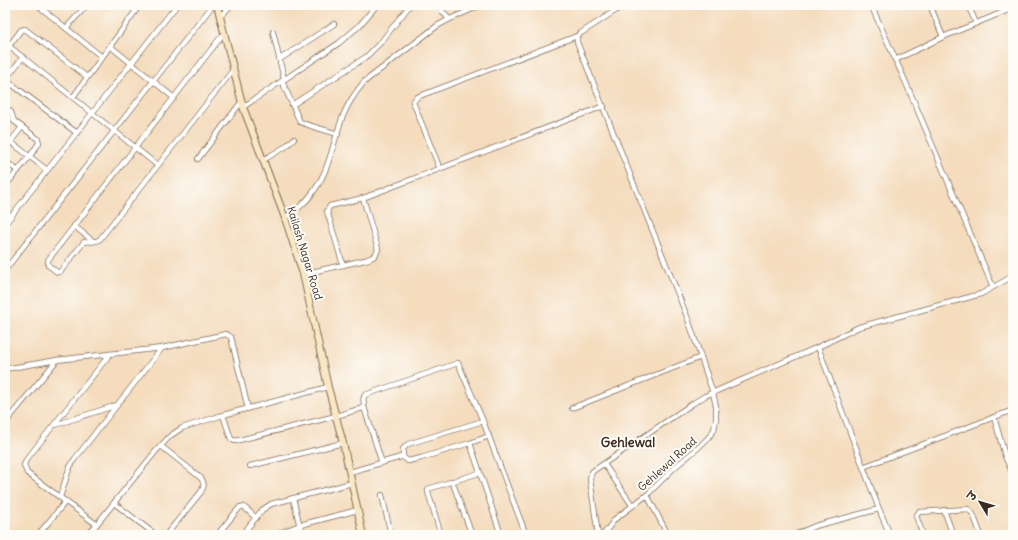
<svg xmlns="http://www.w3.org/2000/svg" width="1018" height="540" viewBox="0 0 1018 540" font-family="Delius,'Playpen Sans Deva',sans-serif">
<style>
.lines{fill:none;stroke-linecap:round;stroke-linejoin:round}
.street-casing{stroke:#7c6856;stroke-width:6}
.secondary-casing{stroke:#7c6856;stroke-width:8}
.street{stroke:#fff;stroke-width:4.5}
.secondary{stroke:#fae7c3;stroke-width:6}
.labels{text-anchor:middle;dominant-baseline:central;stroke-width:4;stroke-linejoin:round;paint-order:stroke}
.street-label{font-size:11px;fill:#3b2a1e;stroke:#fdfcf7}
.quarter-label{font-size:13px;font-weight:bold;fill:#3b2a1e;stroke:#fdfcf7}
</style>
<rect width="100%" height="100%" fill="#fdfcf7"/>
<filter id="ink" filterUnits="userSpaceOnUse"><feTurbulence type="fractalNoise" baseFrequency=".025" numOctaves="2"/><feDisplacementMap in="SourceGraphic" scale="8" xChannelSelector="R" yChannelSelector="G"/><feConvolveMatrix kernelMatrix="1 2 1 2 8 2 1 2 1" color-interpolation-filters="sRGB"/></filter>
<filter id="wash" filterUnits="userSpaceOnUse"><feTurbulence type="fractalNoise" baseFrequency=".012" numOctaves="4" result="noise"/><feDisplacementMap in="SourceGraphic" scale="16" xChannelSelector="R" yChannelSelector="G"/><feGaussianBlur stdDeviation="0.9" result="paint"/><feColorMatrix in="noise" values="0 0 0 0 0 0 0 0 0 0 0 0 0 0 0 0 0 1.4 0 .05"/><feComposite in="paint" operator="in"/></filter>
<g filter="url(#wash)">
<rect width="100%" height="100%" fill="#f4dcbd"/>
</g>
<g filter="url(#ink)">
<g class="lines">
<g class="street-casing">
<g id="street">
<path d="M39,5l2,3 61,49"/>
<path d="M95,5l8,1 2,-1"/>
<path d="M442,5v6l7,8"/>
<path d="M871,5l35,78 87,204"/>
<path d="M968,5l8,18"/>
<path d="M220,17l11,-12"/>
<path d="M66,28l21,-23"/>
<path d="M273,32l11,47"/>
<path d="M224,33l-176,227v5l9,7h3l24,-30c5,-2 11,2 16,-3l133,-169"/>
<path d="M943,37l70,-29"/>
<path d="M5,43l152,122"/>
<path d="M9,46l12,-16 4,-1 62,48"/>
<path d="M110,46l64,52"/>
<path d="M280,59l54,-35"/>
<path d="M895,60l48,-23 -13,-32"/>
<path d="M5,80l18,-23"/>
<path d="M6,80l71,53"/>
<path d="M282,81l18,41 11,4 27,8"/>
<path d="M73,97l67,-92"/>
<path d="M292,105l74,-48 15,-15 29,-37"/>
<path d="M5,107l6,5 3,9 24,18 1,4 -9,13 -25,30"/>
<path d="M243,107l96,-64 20,-17 18,-21"/>
<path d="M11,142l36,28"/>
<path d="M5,149l17,-22"/>
<path d="M198,159l44,-58"/>
<path d="M263,160l22,-13 9,-8"/>
<path d="M5,161l13,10"/>
<path d="M440,169l-27,-67 4,-5 160,-61"/>
<path d="M5,211l6,5"/>
<path d="M285,218c11,-8 21,-15 29,-27 16,-22 19,-50 29,-75 5,-13 12,-23 21,-34l73,-56 11,-6 33,-15"/>
<path d="M5,224l172,-219"/>
<path d="M74,226l19,15"/>
<path d="M343,265l-16,-54 3,-5 33,-8 241,-92"/>
<path d="M5,270l208,-265"/>
<path d="M303,274l62,-14c7,-2 11,-3 13,-11l-15,-51"/>
<path d="M5,369l52,-9 105,-12 64,-14 5,3 17,72"/>
<path d="M364,407l18,56"/>
<path d="M572,408l129,-51"/>
<path d="M223,415l8,24 4,2 101,-25 27,-8c3,-4 -2,-9 2,-13l93,-32 25,58 43,114"/>
<path d="M994,417l11,39 8,18"/>
<path d="M5,423l52,-63"/>
<path d="M55,425l62,-20"/>
<path d="M470,443l31,92"/>
<path d="M161,446l40,32c4,6 3,9 0,14l-35,43"/>
<path d="M403,457v-8l5,-5 75,-23"/>
<path d="M604,464l28,41"/>
<path d="M250,466l93,-23"/>
<path d="M863,467l150,-57"/>
<path d="M350,472l51,-15h2l5,4 13,-3 49,-15 19,-7"/>
<path d="M452,481l20,54"/>
<path d="M382,495l9,40"/>
<path d="M647,495l21,40"/>
<path d="M60,497l9,-28 5,-9 88,-112"/>
<path d="M293,498l9,37"/>
<path d="M114,503l42,32"/>
<path d="M879,509l11,26"/>
<path d="M944,510l9,25"/>
<path d="M96,524l-69,-51 -3,-8 2,-5 84,-106"/>
<path d="M38,535l28,-34"/>
<path d="M88,535l68,-84 14,-15 12,-8 41,-13 105,-28"/>
<path d="M217,535l23,-28h4l12,11"/>
<path d="M242,535l20,-25 9,-6 81,-21"/>
<path d="M275,535l25,-10 58,-15"/>
<path d="M441,535l-13,-43v-3l51,-16"/>
<path d="M598,535l-8,-56 1,-5 2,-3 99,-67 13,-8 113,-49 41,-20 122,-33 32,-18"/>
<path d="M603,535l12,-16 32,-24 28,-28 23,-19 10,-10 6,-8 2,-11v-13l-3,-13 -25,-74 -111,-277v-6l4,-3 43,-28"/>
<path d="M794,535l21,-9 64,-17 -61,-162"/>
<path d="M923,535l-7,-19 3,-4 49,-3 5,5 8,21"/>
</g>
</g>
<g class="secondary-casing">
<path id="secondary" d="M217,5l26,102 42,111 18,56 25,113 15,56 20,92"/>
</g>
<use href="#street" class="street"/>
<use href="#secondary" class="secondary"/>
</g>
</g>
<g class="labels">
<g class="street-label">
<text transform="translate(305 253) rotate(73)">Kailash Nagar Road</text>
<text transform="translate(667 464) rotate(-42)">Gehlewal Road</text>
</g>
<g class="quarter-label">
<text x="628" y="442">Gehlewal</text>
</g>
</g>
<rect width="1018" height="540" fill="none" stroke="#fdfcf7" stroke-width="20"/>
<g transform="translate(980 502) rotate(308)" stroke="#fdfcf7" stroke-width="3" paint-order="stroke">
<path d="M0-3L7 15L0 10L-7 15Z" fill="#3b2a1e"/>
<text y="-6" font-size="11" font-weight="bold" text-anchor="middle" fill="#3b2a1e">उ</text>
</g>
</svg>
